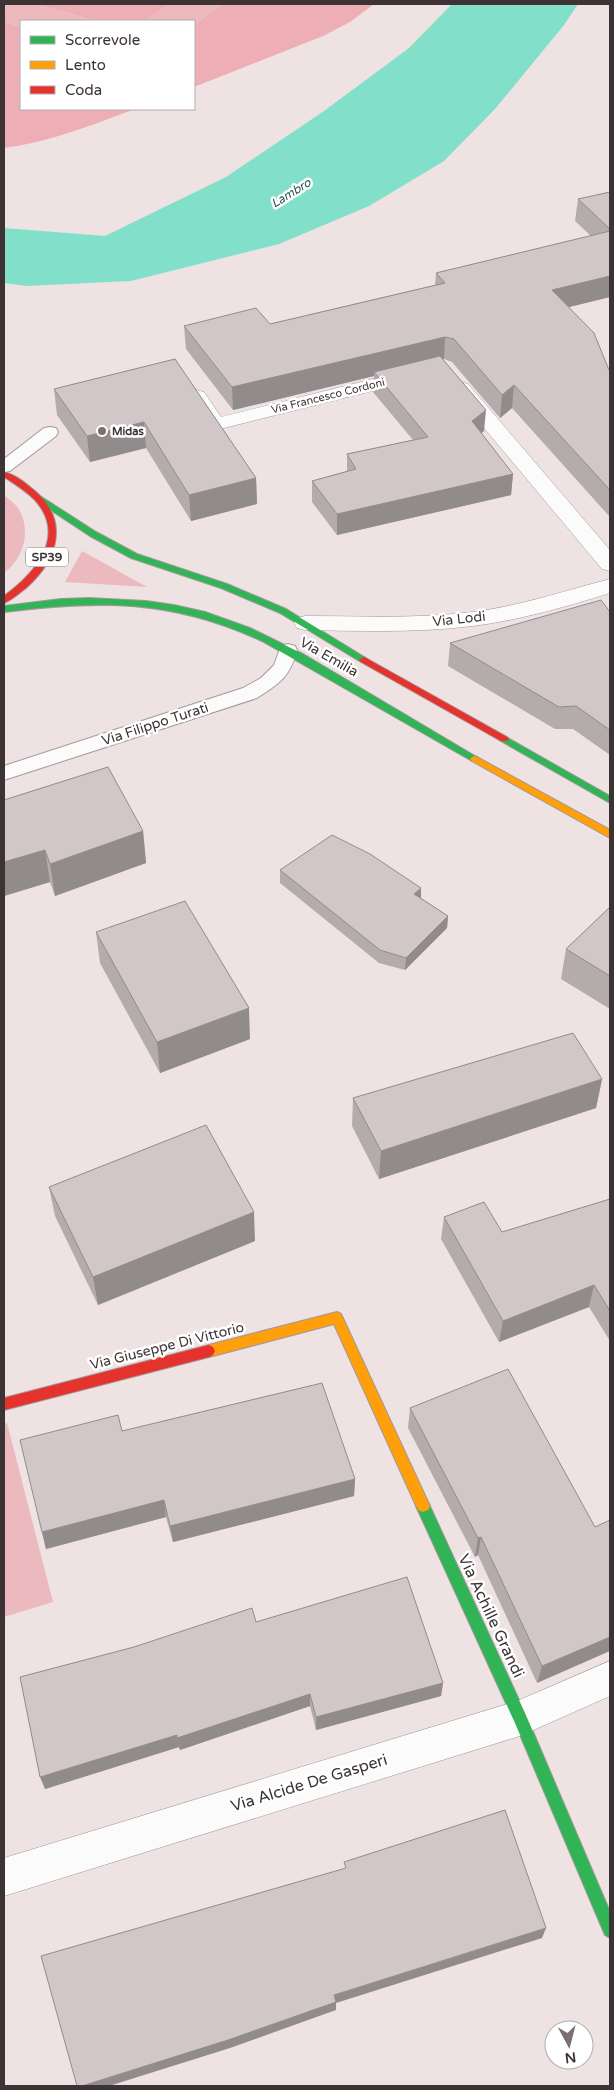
<svg xmlns="http://www.w3.org/2000/svg" width="614" height="2090" viewBox="0 0 614 2090" font-family="'Varela Round',sans-serif">
<style>
.green{fill:#ecb9bf}
.forest{fill:#edaeb6}
.water{fill:#82dfc9}
.lines{fill:none;stroke-linecap:round;stroke-linejoin:round}
.lane-casing{stroke:#a2999a;stroke-width:2}
.street-casing{stroke:#a2999a;stroke-width:1}
.fast-casing{stroke:#a2999a;stroke-width:2}
.slow-casing{stroke:#a2999a;stroke-width:2}
.jam-casing{stroke:#a2999a;stroke-width:2}
.lane{fill:#fcfbfb;fill-rule:evenodd}
.street{fill:#fcfbfb;fill-rule:evenodd}
.fast{fill:#30b455;fill-rule:evenodd}
.slow{fill:#ff9f0a;fill-rule:evenodd}
.jam{fill:#e5322d;fill-rule:evenodd}
.wall{fill:#b4abac}
.shaded-wall{fill:#928b8c}
.building{fill:#d1c7c8;stroke:#928b8c}
.poi-dot{fill:#7b7071;stroke:#fff;stroke-width:2}
.labels{text-anchor:middle;dominant-baseline:central;stroke-width:5;stroke-linejoin:round;paint-order:stroke}
.far-street-label{font-size:11px;fill:#3d3334;stroke:#fff}
.far-poi-label{font-size:11px;font-weight:bold;fill:#3d3334;stroke:#fff;text-anchor:start}
.far-water-label{font-size:12px;font-style:italic;fill:#225a4c;stroke:#fff}
.shield{fill:#fff;stroke:#777071;stroke-width:1}
.shield-label{font-size:12px;font-weight:bold;fill:#3d3334}
.street-label{font-size:14px;fill:#3d3334;stroke:#fff}
.near-street-label{font-size:16px;fill:#3d3334;stroke:#fff}
</style>
<rect width="100%" height="100%" fill="#eee2e3"/>
<g class="green">
<path d="M4,4h32l61,17h-76v6l-17,-5z"/>
<path d="M169,4h54l-29,21v-4h-49z"/>
<path d="M4,495c4,4 11,8 14,13 14,22 6,50 -14,65z"/>
<path d="M82,551l65,36 -82,-5z"/>
<path d="M7,1423l46,179 -49,15v-193z"/>
</g>
<g class="forest">
<path d="M36,4h133l-24,17h-48z"/>
<path d="M223,4h151l-24,18 -27,14 -129,51v-62z"/>
<path d="M4,22l17,5v82h114c-43,16 -85,33 -131,39z"/>
</g>
<path class="water" d="M452,4h126l-14,21 -69,84 -51,52 -75,45 -90,38 -148,37 -105,5 -22,-3v-55l101,8 121,-59 98,-66 85,-63z"/>
<g class="lines">
<g class="lane-casing">
<g id="lane">
<path d="M50,427l6,1 2,4 -2,4 -46,35 -6,1v-13l40,-31z"/>
<path d="M288,644l7,2 2,4c-7,27 -17,33 -40,48l-253,82v-14l239,-78 18,-10 13,-13 7,-19z"/>
</g>
</g>
<g class="street-casing">
<g id="street">
<path d="M409,370l7,2 3,4 -3,4 -200,50 -7,-2 -22,-32 3,-4 7,-2 7,2 17,25z"/>
<path d="M461,382l7,2 142,166v21l-8,-2 -148,-177 -3,-4 3,-4z"/>
<path d="M610,579v14c-45,14 -90,27 -137,33 -56,7 -112,5 -168,4l-8,-2 -3,-5 3,-5 8,-2c56,0 112,3 168,-4 47,-6 91,-21 137,-33z"/>
<path d="M610,1661v35l-90,40 -516,160v-38l513,-157z"/>
</g>
</g>
<g class="fast-casing">
<g id="fast">
<path d="M40,496l56,36 41,22 90,30 59,25 83,51 -2,2h-6l-81,-49 -59,-25 -90,-30 -41,-22 -53,-35v-4z"/>
<path d="M89,598l57,3 28,4 31,7 45,16 53,26 177,105 -2,2h-6l-210,-120c-91,-42 -162,-41 -258,-29v-6l57,-7z"/>
<path d="M504,736l106,60v7l-109,-62 -2,-2 2,-2z"/>
<path d="M423,1500l5,2 97,211 85,199v26l-5,-3 -90,-212 -99,-217 2,-4z"/>
</g>
</g>
<g class="slow-casing">
<g id="slow">
<path d="M475,756l135,74v8l-138,-77 -2,-2 2,-2z"/>
<path d="M337,1312l4,2 87,188 2,4 -2,4 -5,2 -5,-2 -84,-186 -125,33 -4,-2 -2,-4 2,-4 4,-2z"/>
</g>
</g>
<g class="jam-casing">
<g id="jam">
<path d="M4,472c9,2 19,9 26,15 40,30 30,71 -4,101 -7,5 -14,12 -22,15v-7c30,-22 64,-59 31,-96 -9,-9 -20,-16 -31,-23z"/>
<path d="M364,657l143,80 2,2 -2,2h-6l-140,-79 -2,-2z"/>
<path d="M209,1345l4,2 2,4 -2,4 -4,2 -205,53v-12z"/>
</g>
</g>
<use href="#lane" class="lane"/>
<use href="#street" class="street"/>
<use href="#fast" class="fast"/>
<use href="#slow" class="slow"/>
<use href="#jam" class="jam"/>
</g>
<g class="wall">
<path d="M610,192v105l-41,10 40,63 1,-1v148l-98,-109 -12,10 -48,-56 -8,-3h-1l41,72 -3,2 32,41 -2,21 -174,40 -25,-33v-21l35,-10v-17l66,-14 -40,-48 1,-16 -141,34 -47,-61 -2,-23 86,-2 165,-39 1,-12 155,-37 -16,-15 3,-22z"/>
<path d="M175,359l81,119 1,26 -66,17 -45,-73 -56,14 -33,-47 -3,-26z"/>
<path d="M610,612v143l-37,-26h-18l-107,-63 2,-23z"/>
<path d="M4,800l139,31 3,32 -91,33 -5,-14 -46,14z"/>
<path d="M280,870l141,28 27,18 -1,12 -42,42 -26,-7 -99,-80z"/>
<path d="M610,907v102l-49,-30 5,-30z"/>
<path d="M96,932l154,107 -90,34 -60,-110z"/>
<path d="M602,1079l-6,29 -217,71 -27,-53 1,-28z"/>
<path d="M49,1187l206,54 -157,64 -43,-89z"/>
<path d="M610,1199v142l-21,-34 -90,35 -58,-103 3,-22 58,15z"/>
<path d="M410,1408l185,119 -58,156 -59,-128 -3,2 -67,-129z"/>
<path d="M122,1431l233,48 -1,17 -181,46 -7,-25 -120,32 -4,-17z"/>
<path d="M256,1622l187,61 -2,13 -125,34 -6,-24 -130,44 -1,-3 -134,42z"/>
</g>
<g class="shaded-wall">
<path d="M610,276v21l-61,15 3,-22z"/>
<path d="M445,337l-1,22 -67,16 -3,-3v4l-141,34 -1,-23z"/>
<path d="M514,385l-2,23 -12,10 2,-23z"/>
<path d="M486,410l-2,21 -13,11 1,-21z"/>
<path d="M144,422l2,26 -56,14 -3,-26z"/>
<path d="M513,474l-2,21 -174,40v-21z"/>
<path d="M256,478l1,26 -66,17 -2,-26z"/>
<path d="M143,831l3,32 -91,33 -5,-32z"/>
<path d="M45,850l5,32 -46,14v-34z"/>
<path d="M421,888v12l-7,-6z"/>
<path d="M448,916l-1,12 -42,42 1,-12z"/>
<path d="M249,1008l1,31 -90,34 -3,-31z"/>
<path d="M602,1079l-6,29 -217,71 2,-28z"/>
<path d="M254,1212l1,29 -157,64 -5,-28z"/>
<path d="M594,1285l-5,22 -90,35 4,-21z"/>
<path d="M355,1479l-1,17 -181,46 -3,-16z"/>
<path d="M164,1500l2,17 -120,32 -4,-17z"/>
<path d="M481,1537l-3,18 -3,2 3,-19z"/>
<path d="M610,1637v14l-73,32 5,-17z"/>
<path d="M443,1683l-2,13 -125,34v-13z"/>
<path d="M310,1694v12l-130,44 -3,-12z"/>
<path d="M177,1735l2,12 -134,42 -5,-12z"/>
<path d="M546,1928l-4,10 -206,65v7l-106,38 -121,38h-27l252,-91z"/>
</g>
<g class="building">
<path d="M610,192v37l-32,-30z"/>
<path d="M610,231v45l-58,14 42,43 15,37 1,-1v121l-96,-105 -12,10 -48,-56 -9,-2 -213,50 -48,-61 72,-18 14,16 175,-41 -9,-10z"/>
<path d="M440,356l46,54 -14,11 41,53 -176,40 -25,-33 44,-12 -9,-15 81,-17 -54,-65z"/>
<path d="M175,359l81,119 -67,17 -45,-73 -57,14 -33,-47z"/>
<path d="M601,600l9,12v118l-34,-24 -17,1 -109,-64z"/>
<path d="M108,767l35,64 -93,33 -5,-14 -41,12v-62z"/>
<path d="M332,835l38,19 51,34 -7,6 34,22 -42,42 -26,-8 -100,-80z"/>
<path d="M185,901l64,107 -92,34 -61,-110z"/>
<path d="M610,907v69l-44,-27z"/>
<path d="M573,1033l29,46 -221,72 -28,-53z"/>
<path d="M206,1125l48,87 -161,65 -44,-90z"/>
<path d="M610,1199v112l-16,-26 -91,36 -59,-104 40,-15 18,30z"/>
<path d="M508,1369l87,158 15,-7v117l-68,29 -61,-129 -3,1 -68,-130z"/>
<path d="M322,1383l33,96 -185,47 -6,-26 -122,32 -22,-92 98,-25 4,16z"/>
<path d="M407,1577l36,106 -127,34 -6,-23 -133,44v-3l-137,42 -20,-100 114,-30 118,-39 4,14z"/>
<path d="M505,1810l41,118 -212,67 2,7 -108,38 -146,46h-5l-36,-130 305,-88 -2,-6z"/>
</g>
<circle class="poi-dot" cx="102" cy="431" r="5"/>
<g class="labels">
<g class="far-street-label">
<text transform="translate(328 396) rotate(-14)">Via Francesco Cordoni</text>
</g>
<g class="far-poi-label">
<text x="112" y="431">Midas</text>
</g>
<g class="far-water-label">
<text transform="translate(291 193) rotate(-32)">Lambro</text>
</g>
<rect class="shield" x="26" y="547.5" width="42" height="19" rx="4"/>
<g class="shield-label">
<text x="47" y="557">SP39</text>
</g>
<g class="street-label">
<text transform="translate(459 619) rotate(-6)">Via Lodi</text>
<text transform="translate(329 657) rotate(30)">Via Emilia</text>
<text transform="translate(155 724) rotate(-18)">Via Filippo Turati</text>
<text transform="translate(167 1346) rotate(-14)">Via Giuseppe Di Vittorio</text>
</g>
<g class="near-street-label">
<text transform="translate(491 1616) rotate(65)">Via Achille Grandi</text>
<text transform="translate(309 1783) rotate(-17)">Via Alcide De Gasperi</text>
</g>
</g>
<rect width="614" height="2090" fill="none" stroke="#3d3334" stroke-width="10"/>
<rect x="20" y="20" width="175" height="90" fill="#ffffff" stroke="#b1adae"/>
<rect x="30" y="36" width="25" height="8" fill="#30b455" stroke="#b1adae"/>
<text x="65" y="45" font-size="15" fill="#3d3334">Scorrevole</text>
<rect x="30" y="61" width="25" height="8" fill="#ff9f0a" stroke="#b1adae"/>
<text x="65" y="70" font-size="15" fill="#3d3334">Lento</text>
<rect x="30" y="86" width="25" height="8" fill="#e5322d" stroke="#b1adae"/>
<text x="65" y="95" font-size="15" fill="#3d3334">Coda</text>
<g transform="translate(569 2045) rotate(173)"><circle r="24" fill="#ffffff" stroke="#b1adae"/>
<path d="M0-4L9 19L0 12L-9 19Z" fill="#7b7071"/>
<text y="-8" font-size="14" font-weight="bold" text-anchor="middle" fill="#3d3334">N</text>
</g>
</svg>
